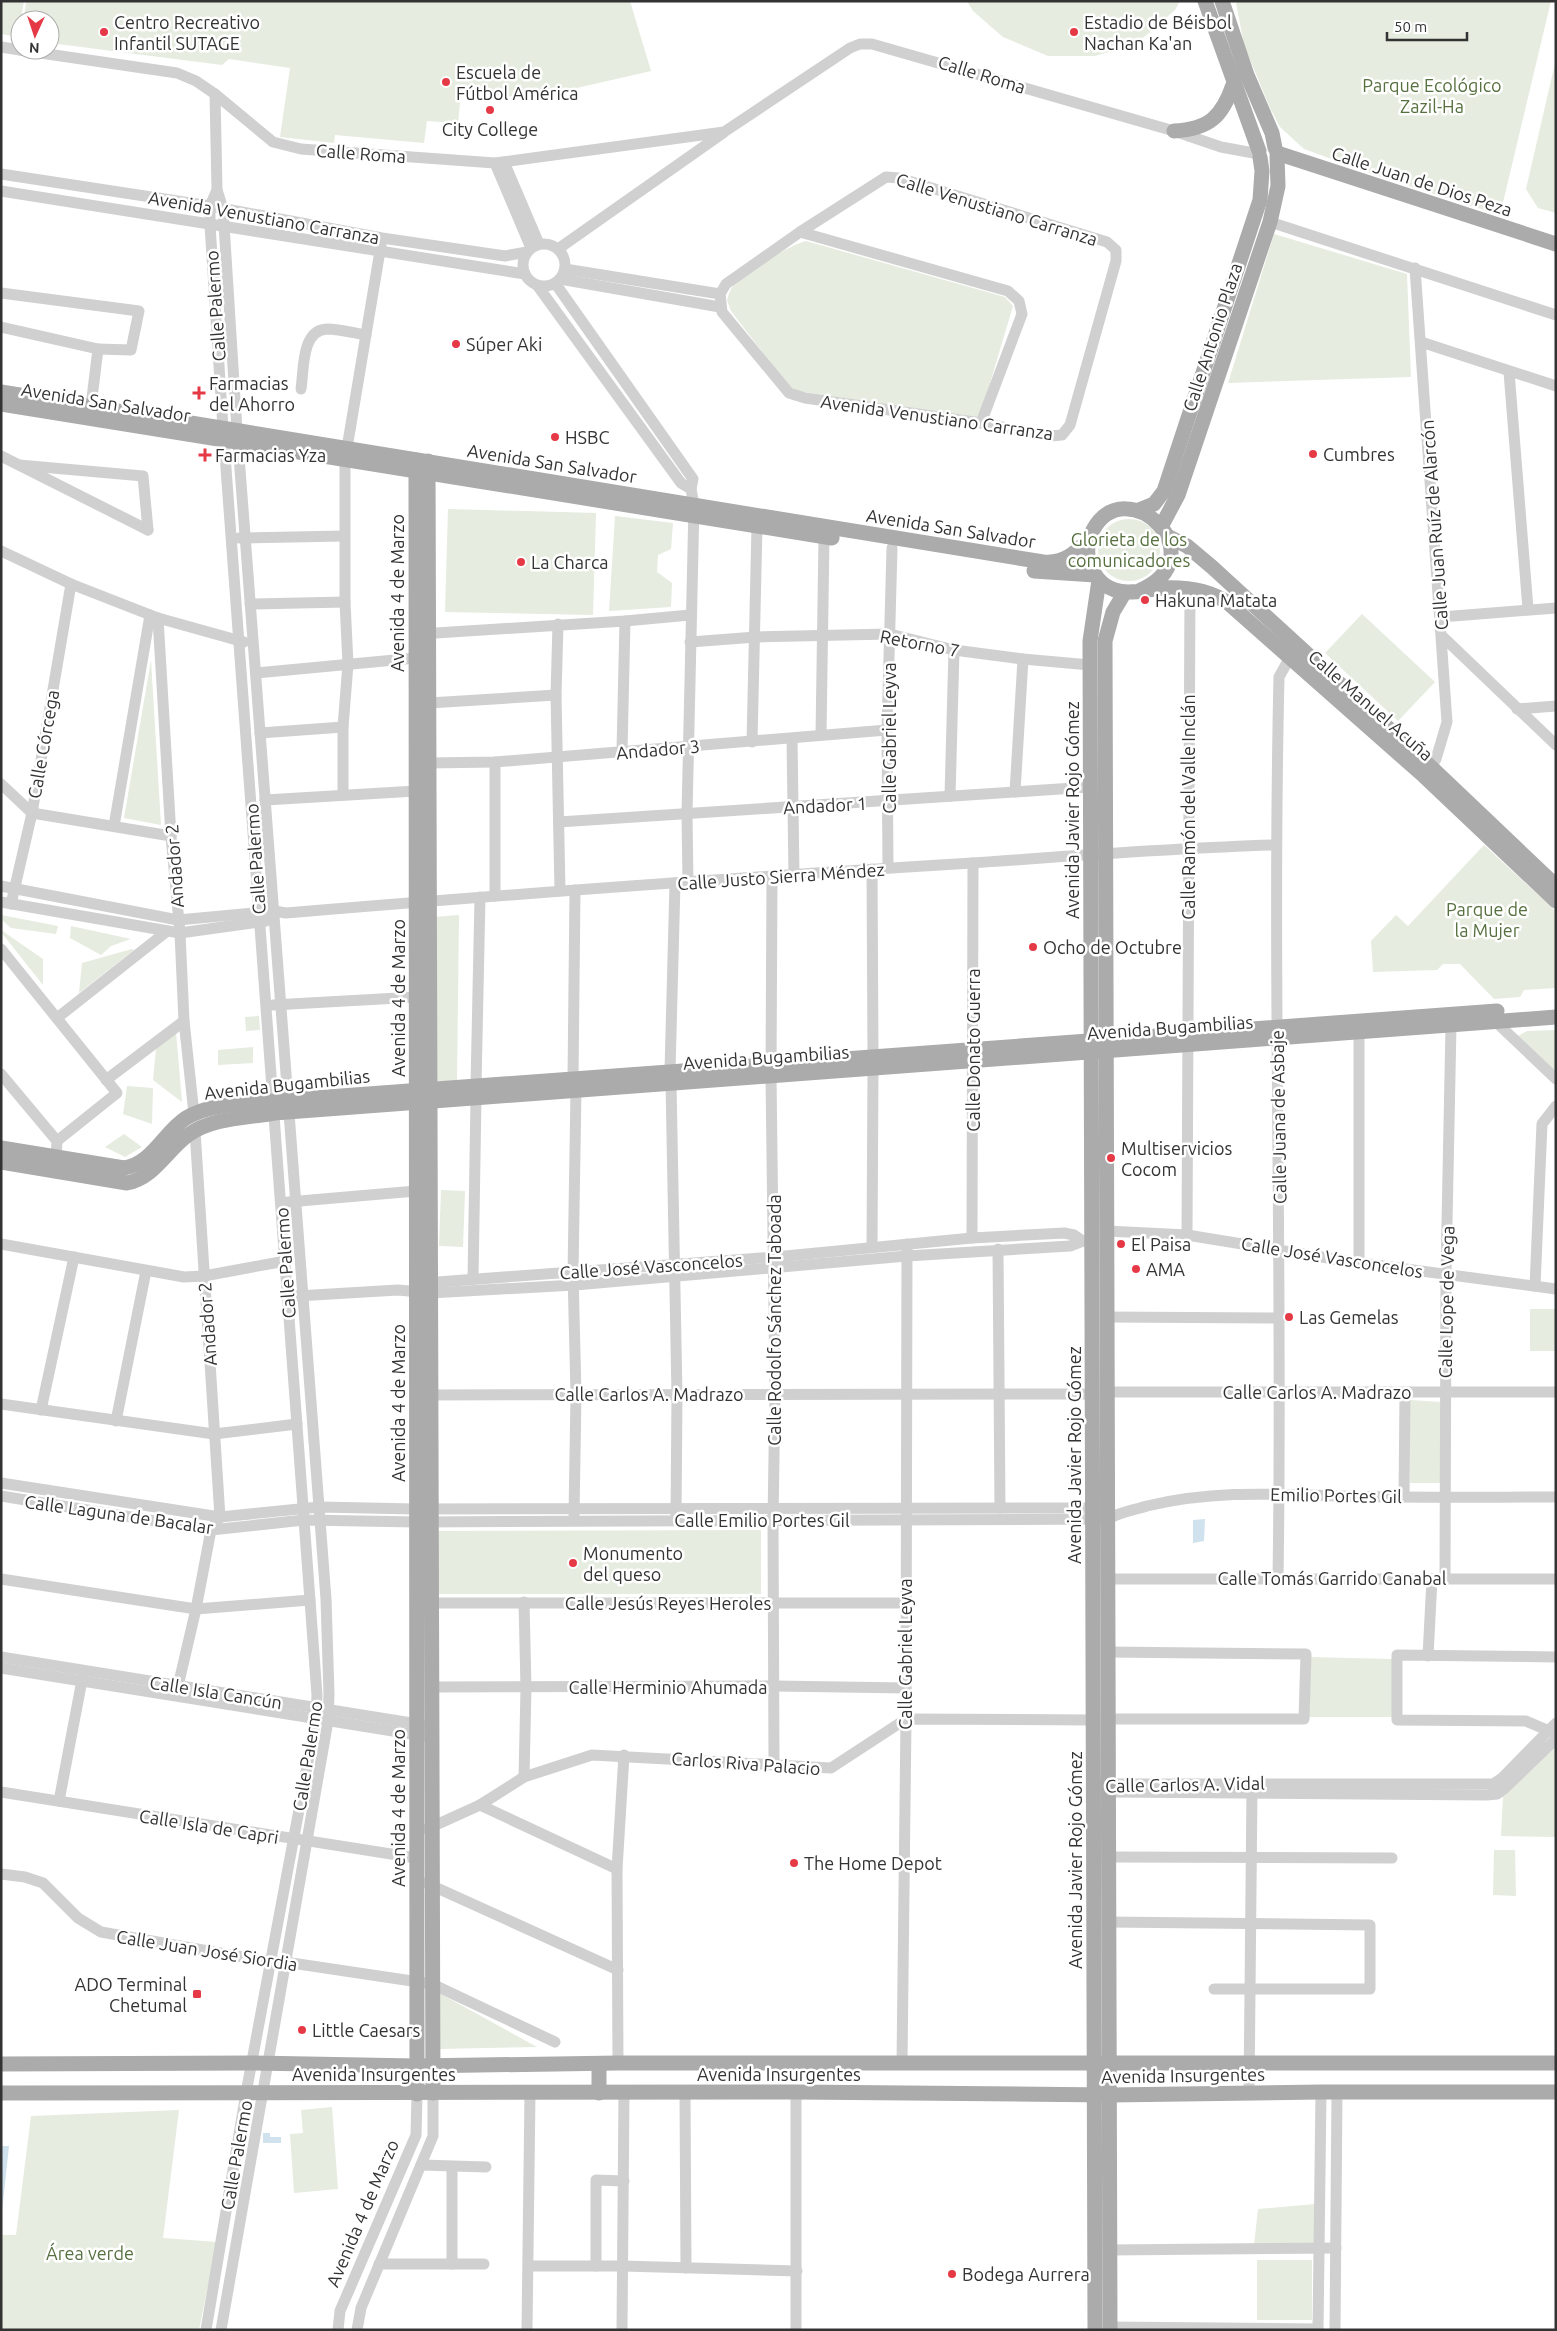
<svg xmlns="http://www.w3.org/2000/svg" width="1557" height="2331" viewBox="0 0 1557 2331" font-family="Ubuntu,sans-serif">
<style>
.green{fill:#e6ecdf}
.water{fill:#cfe2ee}
.lines{fill:none;stroke-linecap:round;stroke-linejoin:round}
.minor{stroke:#d0d0d0;stroke-width:11}
.major{stroke:#ababab;stroke-width:15}
.poi-dot{fill:#e63946;stroke:#fff;stroke-width:2}
.labels{text-anchor:middle;dominant-baseline:central;stroke-width:5;stroke-linejoin:round;paint-order:stroke}
.poi-label{font-size:18px;fill:#333;stroke:#fff;text-anchor:start}
.street-label{font-size:18px;fill:#333;stroke:#fff}
.park-label{font-size:18px;fill:#56703f;stroke:#fff}
</style>
<rect width="100%" height="100%" fill="#fff"/>
<g class="green">
<path d="M1,1h23l-6,36 -17,-3z"/>
<path d="M26,1h604l21,70 -118,27 -72,-5 -3,30 -31,-2 -3,22 -89,-8 -1,8 -54,-6 10,-69 -61,-9 -7,6 -172,-22v-23h-26z"/>
<path d="M967,1h213l-5,9 -39,34 -41,12h-47l-45,-19 -30,-26z"/>
<path d="M1240,1h311l-51,214 -116,-37 -80,-29 -24,-22 -10,-19 -26,-63 -8,-42z"/>
<path d="M1556,59v154l-18,-5 -12,-19z"/>
<path d="M1274,234l133,40 4,103 -183,6z"/>
<path d="M806,241l199,56 8,9 -34,114 -181,-29 -9,-4 -58,-76 -4,-11c1,-4 3,-10 6,-14 16,-16 52,-39 73,-45z"/>
<path d="M448,509l148,4 -3,102 -148,-3z"/>
<path d="M615,516l58,7 -2,26 -13,6 -1,17 15,11 -1,24 -62,4z"/>
<circle cx="1129" cy="550" r="31"/>
<path d="M1362,614l73,68 -37,39 -73,-68z"/>
<path d="M151,660l10,165 -37,-7z"/>
<path d="M1484,845l72,66v77l-32,2 -4,7 -26,2 -34,-35h-17l-6,6 -64,2 -2,-31 25,-26 12,11z"/>
<path d="M1,915l57,11 -2,8 -45,-6 -10,-9z"/>
<path d="M459,915l-2,166 -24,1v-165z"/>
<path d="M71,926l60,13 -20,7 -10,9 -31,-17z"/>
<path d="M1,930l42,29v26l-42,-53z"/>
<path d="M132,949l2,1 -55,43 3,-30z"/>
<path d="M259,1016l1,14 -14,1 -1,-14z"/>
<path d="M1556,1030v42l-38,-36 9,-5z"/>
<path d="M176,1032l6,70 -29,-22 3,-31z"/>
<path d="M253,1047v16l-35,2v-15z"/>
<path d="M127,1086l26,2 -1,36 -29,-10z"/>
<path d="M124,1134l18,13 -17,10 -20,-10z"/>
<path d="M441,1190l24,1 -2,56 -24,-1z"/>
<rect x="1530" y="1309" width="26" height="42"/>
<path d="M1410,1400l31,2 1,81h-32z"/>
<path d="M761,1530v64h-326l3,-63z"/>
<path d="M1310,1657l82,2 2,58h-85z"/>
<path d="M1556,1747v90l-55,-1 2,-40z"/>
<path d="M1494,1850h21l1,46 -23,-1z"/>
<path d="M439,1993l98,54 -98,2z"/>
<path d="M332,2107l6,82 -44,4 -4,-59 13,-1 -2,-23z"/>
<path d="M179,2110l-16,128 54,4 -18,88h-198v-95h15l15,-119z"/>
<path d="M1315,2204l-1,41h-60l4,-36z"/>
<rect x="1257" y="2260" width="55" height="60"/>
</g>
<g class="water">
<path d="M1205,1519l-1,22 -11,2v-23z"/>
<path d="M263,2133h7v4h11v6h-18z"/>
<path d="M1,2146h8l-8,74z"/>
</g>
<g class="lines">
<g class="minor">
<path d="M1,47l19,3"/>
<path d="M20,50l157,23 19,8 19,13 58,48 28,7 194,14 229,-31 126,-84 10,-4h12l302,87 47,16 38,7"/>
<path d="M215,94l2,96 6,19 14,221 89,1169 3,95 -1,27 -107,609"/>
<path d="M504,162l35,82"/>
<path d="M495,163l36,85"/>
<path d="M1,174l209,32 172,32 123,18 22,-4"/>
<path d="M886,177l13,1 208,64 9,8v11l-46,164 -8,10 -12,1 -69,-13 -176,-25 -16,-5 -67,-81 -2,-18 6,-10 74,-52z"/>
<path d="M1,191l524,83"/>
<path d="M1270,222l286,93"/>
<path d="M800,232l208,59 11,10 3,13 -41,109"/>
<circle cx="544" cy="265" r="21"/>
<path d="M558,249l165,-116"/>
<path d="M1415,268l32,454 -11,37 -9,14"/>
<path d="M565,269l155,25"/>
<path d="M560,279l160,28"/>
<path d="M555,283l138,196 -2,10 3,16 -7,309 1,69"/>
<path d="M537,285l144,198 10,6"/>
<path d="M1,293l138,18 -8,39 -33,-1 -97,-22"/>
<path d="M1421,342l135,44"/>
<path d="M1509,372l19,237"/>
<path d="M301,389c3,-19 0,-59 26,-60 12,0 27,4 39,6"/>
<path d="M91,406l7,-57"/>
<path d="M347,448l34,-203"/>
<path d="M1,456l147,74"/>
<path d="M19,465l124,11 5,54"/>
<path d="M239,538l105,-2"/>
<path d="M1,551l70,33 87,34 86,24"/>
<path d="M250,604l95,-2"/>
<path d="M1441,617l115,-9"/>
<path d="M158,618l13,218 9,97 4,88 10,93"/>
<path d="M558,624l-2,71 4,196"/>
<path d="M420,634l205,-13 65,-6"/>
<path d="M1442,636l114,109"/>
<path d="M690,642l66,-5 134,-3 64,16 69,9 67,6"/>
<path d="M256,673l160,-15"/>
<path d="M429,703l127,-8"/>
<path d="M1517,709l39,-3"/>
<path d="M260,733l83,-6"/>
<path d="M821,735l3,-198"/>
<path d="M792,739l2,136"/>
<path d="M752,742l5,-216"/>
<path d="M622,751l3,-130"/>
<path d="M429,763l66,-1 392,-32"/>
<path d="M1,784l31,29 139,23"/>
<path d="M1015,792l8,-133"/>
<path d="M343,795v-68l5,-63 -3,-62v-142"/>
<path d="M950,796l4,-146"/>
<path d="M265,800l151,-9"/>
<path d="M559,822l531,-35"/>
<path d="M114,826l36,-211"/>
<path d="M888,868l-1,-138 5,-182"/>
<path d="M872,869l1,187"/>
<path d="M772,876l-1,199 4,318 -2,127 1,244"/>
<path d="M1,886l177,34 96,-9 12,2c228,-19 457,-36 686,-50 101,-7 202,-15 304,-18"/>
<path d="M495,896v-134"/>
<path d="M1,902l179,31 86,-12"/>
<path d="M11,904l21,-91 39,-229"/>
<path d="M1,949l116,144 -60,48"/>
<path d="M273,1005l143,-8"/>
<path d="M1494,1017l2,5 60,57"/>
<path d="M57,1018l109,-86"/>
<path d="M670,1071l5,-188"/>
<path d="M1,1074l56,67 -1,17"/>
<path d="M573,1079l2,-189"/>
<path d="M106,1080l78,-59"/>
<path d="M671,1083l6,312 -1,121"/>
<path d="M476,1086l4,-189"/>
<path d="M288,1202l128,-11"/>
<path d="M1107,1231l80,4 159,26 210,28"/>
<path d="M1187,1235l3,-647"/>
<path d="M972,1238l1,-375"/>
<path d="M1,1244l183,33 20,-1 81,-15"/>
<path d="M872,1247l1,-179"/>
<path d="M998,1249l2,259"/>
<path d="M1359,1262v-230"/>
<path d="M473,1279l3,-181"/>
<path d="M424,1283l351,-26 197,-19 92,-5 10,2 9,6"/>
<path d="M1535,1286l7,-162 14,-18"/>
<path d="M297,1296l101,-6 32,3 145,-8 332,-29 163,-10 13,-5h9"/>
<path d="M1107,1317l173,1"/>
<path d="M1108,1392h448"/>
<path d="M423,1395l669,-1"/>
<path d="M1,1404l213,30 83,-10"/>
<path d="M41,1410l33,-153"/>
<path d="M116,1421l30,-150"/>
<path d="M1,1483l219,34 99,-10 97,2 683,-1"/>
<path d="M1,1496l210,34 93,-10 112,2 692,-3c12,-7 26,-9 39,-13 67,-16 125,-12 193,-10 72,2 144,1 216,1"/>
<path d="M1404,1496l1,-103"/>
<path d="M574,1516l2,-122 -3,-121 3,-183"/>
<path d="M1278,1577c5,-300 -6,-600 1,-900l10,-18"/>
<path d="M1,1579l195,30 114,-9"/>
<path d="M1108,1579h448"/>
<path d="M1445,1579l1,-305 5,-249"/>
<path d="M424,1603h481"/>
<path d="M1108,1652l198,2 -2,65h-195"/>
<path d="M1428,1656l4,-77"/>
<path d="M1,1657l423,68"/>
<path d="M1,1668l423,68"/>
<path d="M178,1686l18,-77 15,-79 9,-13 -25,-386"/>
<path d="M431,1687l344,-1 131,2"/>
<path d="M1554,1733l-28,-12 -129,-1v-65l159,2"/>
<path d="M524,1777l2,-89 -2,-86"/>
<path d="M1102,1784h391l9,-6 54,-55"/>
<path d="M1102,1789l7,3 378,3 10,-1 8,-6 51,-49"/>
<path d="M1,1792l415,66"/>
<path d="M59,1801l24,-126"/>
<path d="M480,1805l137,64"/>
<path d="M427,1829l53,-24 44,-28 68,-22 239,13 75,-49 187,1"/>
<path d="M1109,1857l283,1"/>
<path d="M1,1874l24,3 18,6 35,35 23,14 170,30h14l147,22 123,58"/>
<path d="M426,1883l192,87"/>
<path d="M1109,1922l261,3v64h-156"/>
<path d="M618,2063l-1,-194 7,-114"/>
<path d="M902,2063l4,-344 1,-475"/>
<path d="M796,2092v238"/>
<path d="M685,2093l1,175"/>
<path d="M1249,2093l3,-306"/>
<path d="M421,2165l65,2"/>
<path d="M1110,2250l226,-2"/>
<path d="M379,2264h105"/>
<path d="M452,2264v-97"/>
<path d="M529,2266h94l174,5"/>
<path d="M596,2266v-86l28,1"/>
<path d="M1110,2327l208,2"/>
<path d="M206,2330l40,-237 70,-374 1,-24 -94,-1267 -13,-203v-19l7,-16"/>
<path d="M338,2330l2,-19 76,-176 1,-41"/>
<path d="M357,2330l4,-22 72,-172v-43"/>
<path d="M527,2330l3,-237"/>
<path d="M622,2330l2,-237"/>
<path d="M1318,2330l3,-238"/>
<path d="M1335,2330l2,-238"/>
</g>
<g class="major">
<path d="M1205,1l54,150"/>
<path d="M1222,1l25,74 25,58 3,15"/>
<path d="M1174,131c35,-2 48,-14 59,-46"/>
<path d="M1277,153l279,91"/>
<path d="M1,392l1042,170c21,2 32,-9 46,-23"/>
<path d="M1,404l831,134"/>
<path d="M416,460l1,1634"/>
<path d="M428,461l5,1632"/>
<path d="M1139,510l15,-6 10,-13 96,-291 2,-29 -2,-14"/>
<path d="M1162,525l16,-30 92,-273 8,-36 -1,-30"/>
<path d="M1167,536l20,10 25,21 220,201 124,118"/>
<path d="M1034,571l61,4"/>
<path d="M1139,591c81,-35 -13,-122 -46,-61 -14,25 1,60 32,62 12,1 25,-3 38,-4 23,-1 46,2 65,15l196,173 132,125"/>
<path d="M1,1148l123,20c28,-4 40,-36 62,-50 24,-15 60,-14 87,-17l1224,-90"/>
<path d="M1,1162l126,21c27,-5 40,-33 61,-48 23,-17 58,-17 86,-22l1282,-96"/>
<path d="M1,2064l251,-1 164,3 202,-3h938"/>
<path d="M1,2093l795,-1 314,3 211,-3h235"/>
<path d="M599,2093v-29"/>
<path d="M1095,2330l-5,-1689 9,-61"/>
<path d="M1110,2330l-5,-1689 8,-29 12,-20"/>
</g>
</g>
<g class="poi-dot">
<circle cx="104" cy="32" r="5"/>
<circle cx="1074" cy="32" r="5"/>
<circle cx="446" cy="82" r="5"/>
<circle cx="490" cy="110" r="5"/>
<circle cx="456" cy="344" r="5"/>
<path d="M196.5 385.5h5v5h5v5h-5v5h-5v-5h-5v-5h5z"/>
<circle cx="555" cy="437" r="5"/>
<circle cx="1313" cy="454" r="5"/>
<path d="M202.5 447.5h5v5h5v5h-5v5h-5v-5h-5v-5h5z"/>
<circle cx="521" cy="562" r="5"/>
<circle cx="1145" cy="600" r="5"/>
<circle cx="1033" cy="947" r="5"/>
<circle cx="1111" cy="1158" r="5"/>
<circle cx="1121" cy="1244" r="5"/>
<circle cx="1136" cy="1269" r="5"/>
<circle cx="1289" cy="1317" r="5"/>
<circle cx="573" cy="1563" r="5"/>
<circle cx="794" cy="1863" r="5"/>
<rect x="192" y="1989" width="10" height="10" rx="2.5"/>
<circle cx="302" cy="2030" r="5"/>
<circle cx="952" cy="2274" r="5"/>
</g>
<g class="labels">
<g class="poi-label">
<text x="114" y="22">Centro Recreativo<tspan x="114" dy="21">Infantil SUTAGE</tspan></text>
<text x="1084" y="22">Estadio de Béisbol<tspan x="1084" dy="21">Nachan Ka'an</tspan></text>
<text x="456" y="72">Escuela de<tspan x="456" dy="21">Fútbol América</tspan></text>
<text x="490" y="129" text-anchor="middle">City College</text>
<text x="466" y="344">Súper Aki</text>
<text x="209" y="383">Farmacias<tspan x="209" dy="21">del Ahorro</tspan></text>
<text x="565" y="437">HSBC</text>
<text x="1323" y="454">Cumbres</text>
<text x="215" y="455">Farmacias Yza</text>
<text x="531" y="562">La Charca</text>
<text x="1155" y="600">Hakuna Matata</text>
<text x="1043" y="947">Ocho de Octubre</text>
<text x="1121" y="1148">Multiservicios<tspan x="1121" dy="21">Cocom</tspan></text>
<text x="1131" y="1244">El Paisa</text>
<text x="1146" y="1269">AMA</text>
<text x="1299" y="1317">Las Gemelas</text>
<text x="583" y="1553">Monumento<tspan x="583" dy="21">del queso</tspan></text>
<text x="804" y="1863">The Home Depot</text>
<text x="187" y="1984" text-anchor="end">ADO Terminal<tspan x="187" dy="21">Chetumal</tspan></text>
<text x="312" y="2030">Little Caesars</text>
<text x="962" y="2274">Bodega Aurrera</text>
</g>
<g class="street-label">
<text transform="translate(982 74) rotate(17)">Calle Roma</text>
<text transform="translate(361 153) rotate(4)">Calle Roma</text>
<text transform="translate(1422 181) rotate(18)">Calle Juan de Dios Peza</text>
<text transform="translate(997 209) rotate(17)">Calle Venustiano Carranza</text>
<text transform="translate(264 217) rotate(10)">Avenida Venustiano Carranza</text>
<text transform="translate(215 306) rotate(-94)">Calle Palermo</text>
<text transform="translate(1212 337) rotate(-72)">Calle Antonio Plaza</text>
<text transform="translate(106 402) rotate(9)">Avenida San Salvador</text>
<text transform="translate(937 417) rotate(8)">Avenida Venustiano Carranza</text>
<text transform="translate(552 463) rotate(9)">Avenida San Salvador</text>
<text transform="translate(1434 525) rotate(-94)">Calle Juan Ruíz de Alarcón</text>
<text transform="translate(951 528) rotate(9)">Avenida San Salvador</text>
<text transform="translate(397 593) rotate(-90)">Avenida 4 de Marzo</text>
<text transform="translate(920 643) rotate(11)">Retorno 7</text>
<text transform="translate(1371 705) rotate(41)">Calle Manuel Acuña</text>
<text transform="translate(889 738) rotate(-90)">Calle Gabriel Leyva</text>
<text transform="translate(43 744) rotate(-80)">Calle Córcega</text>
<text transform="translate(658 749) rotate(-5)">Andador 3</text>
<text transform="translate(825 805) rotate(-3)">Andador 1</text>
<text transform="translate(1188 807) rotate(-90)">Calle Ramón del Valle Inclán</text>
<text transform="translate(1072 810) rotate(-90)">Avenida Javier Rojo Gómez</text>
<text transform="translate(255 859) rotate(-94)">Calle Palermo</text>
<text transform="translate(174 866) rotate(-94)">Andador 2</text>
<text transform="translate(781 876) rotate(-4)">Calle Justo Sierra Méndez</text>
<text transform="translate(398 998) rotate(-90)">Avenida 4 de Marzo</text>
<text transform="translate(1170 1027) rotate(-4)">Avenida Bugambilias</text>
<text transform="translate(973 1050) rotate(-90)">Calle Donato Guerra</text>
<text transform="translate(766 1057) rotate(-4)">Avenida Bugambilias</text>
<text transform="translate(287 1084) rotate(-6)">Avenida Bugambilias</text>
<text transform="translate(1278 1117) rotate(-91)">Calle Juana de Asbaje</text>
<text transform="translate(1332 1257) rotate(9)">Calle José Vasconcelos</text>
<text transform="translate(285 1263) rotate(-94)">Calle Palermo</text>
<text transform="translate(651 1266) rotate(-4)">Calle José Vasconcelos</text>
<text transform="translate(1446 1302) rotate(-89)">Calle Lope de Vega</text>
<text transform="translate(774 1320) rotate(-90)">Calle Rodolfo Sánchez Taboada</text>
<text transform="translate(207 1324) rotate(-94)">Andador 2</text>
<text x="1317" y="1392">Calle Carlos A. Madrazo</text>
<text x="649" y="1394">Calle Carlos A. Madrazo</text>
<text transform="translate(398 1403) rotate(-90)">Avenida 4 de Marzo</text>
<text transform="translate(1074 1455) rotate(-90)">Avenida Javier Rojo Gómez</text>
<text transform="translate(1336 1495) rotate(1)">Emilio Portes Gil</text>
<text transform="translate(119 1514) rotate(8)">Calle Laguna de Bacalar</text>
<text x="762" y="1520">Calle Emilio Portes Gil</text>
<text x="1332" y="1578">Calle Tomás Garrido Canabal</text>
<text x="668" y="1603">Calle Jesús Reyes Heroles</text>
<text transform="translate(905 1654) rotate(-90)">Calle Gabriel Leyva</text>
<text x="668" y="1687">Calle Herminio Ahumada</text>
<text transform="translate(216 1692) rotate(9)">Calle Isla Cancún</text>
<text transform="translate(307 1756) rotate(-81)">Calle Palermo</text>
<text transform="translate(746 1763) rotate(4)">Carlos Riva Palacio</text>
<text transform="translate(1185 1784) rotate(-1)">Calle Carlos A. Vidal</text>
<text transform="translate(398 1808) rotate(-90)">Avenida 4 de Marzo</text>
<text transform="translate(209 1826) rotate(9)">Calle Isla de Capri</text>
<text transform="translate(1075 1860) rotate(-90)">Avenida Javier Rojo Gómez</text>
<text transform="translate(207 1950) rotate(9)">Calle Juan José Siordia</text>
<text x="374" y="2074">Avenida Insurgentes</text>
<text x="779" y="2074">Avenida Insurgentes</text>
<text transform="translate(1183 2075) rotate(-1)">Avenida Insurgentes</text>
<text transform="translate(236 2155) rotate(-80)">Calle Palermo</text>
<text transform="translate(362 2213) rotate(-67)">Avenida 4 de Marzo</text>
</g>
<g class="park-label">
<text x="1432" y="85">Parque Ecológico<tspan x="1432" dy="21">Zazil-Ha</tspan></text>
<text x="1129" y="539">Glorieta de los<tspan x="1129" dy="21">comunicadores</tspan></text>
<text x="1487" y="909">Parque de<tspan x="1487" dy="21">la Mujer</tspan></text>
<text x="90" y="2253">Área verde</text>
</g>
</g>
<rect width="1557" height="2331" fill="none" stroke="#333333" stroke-width="5"/>
<g transform="translate(35 35) rotate(183)"><circle r="24" fill="#ffffff" stroke="#adadad"/>
<path d="M0-4L9 19L0 12L-9 19Z" fill="#e63946"/>
<text y="-8" font-size="14" font-weight="bold" text-anchor="middle" fill="#333333">N</text>
</g>
<path d="M1387 32v8h80v-8" fill="none" stroke="#333333" stroke-width="2.5"/>
<text x="1394" y="32" font-size="15" fill="#333333" stroke="#ffffff" stroke-width="4" paint-order="stroke">50 m</text>
</svg>
